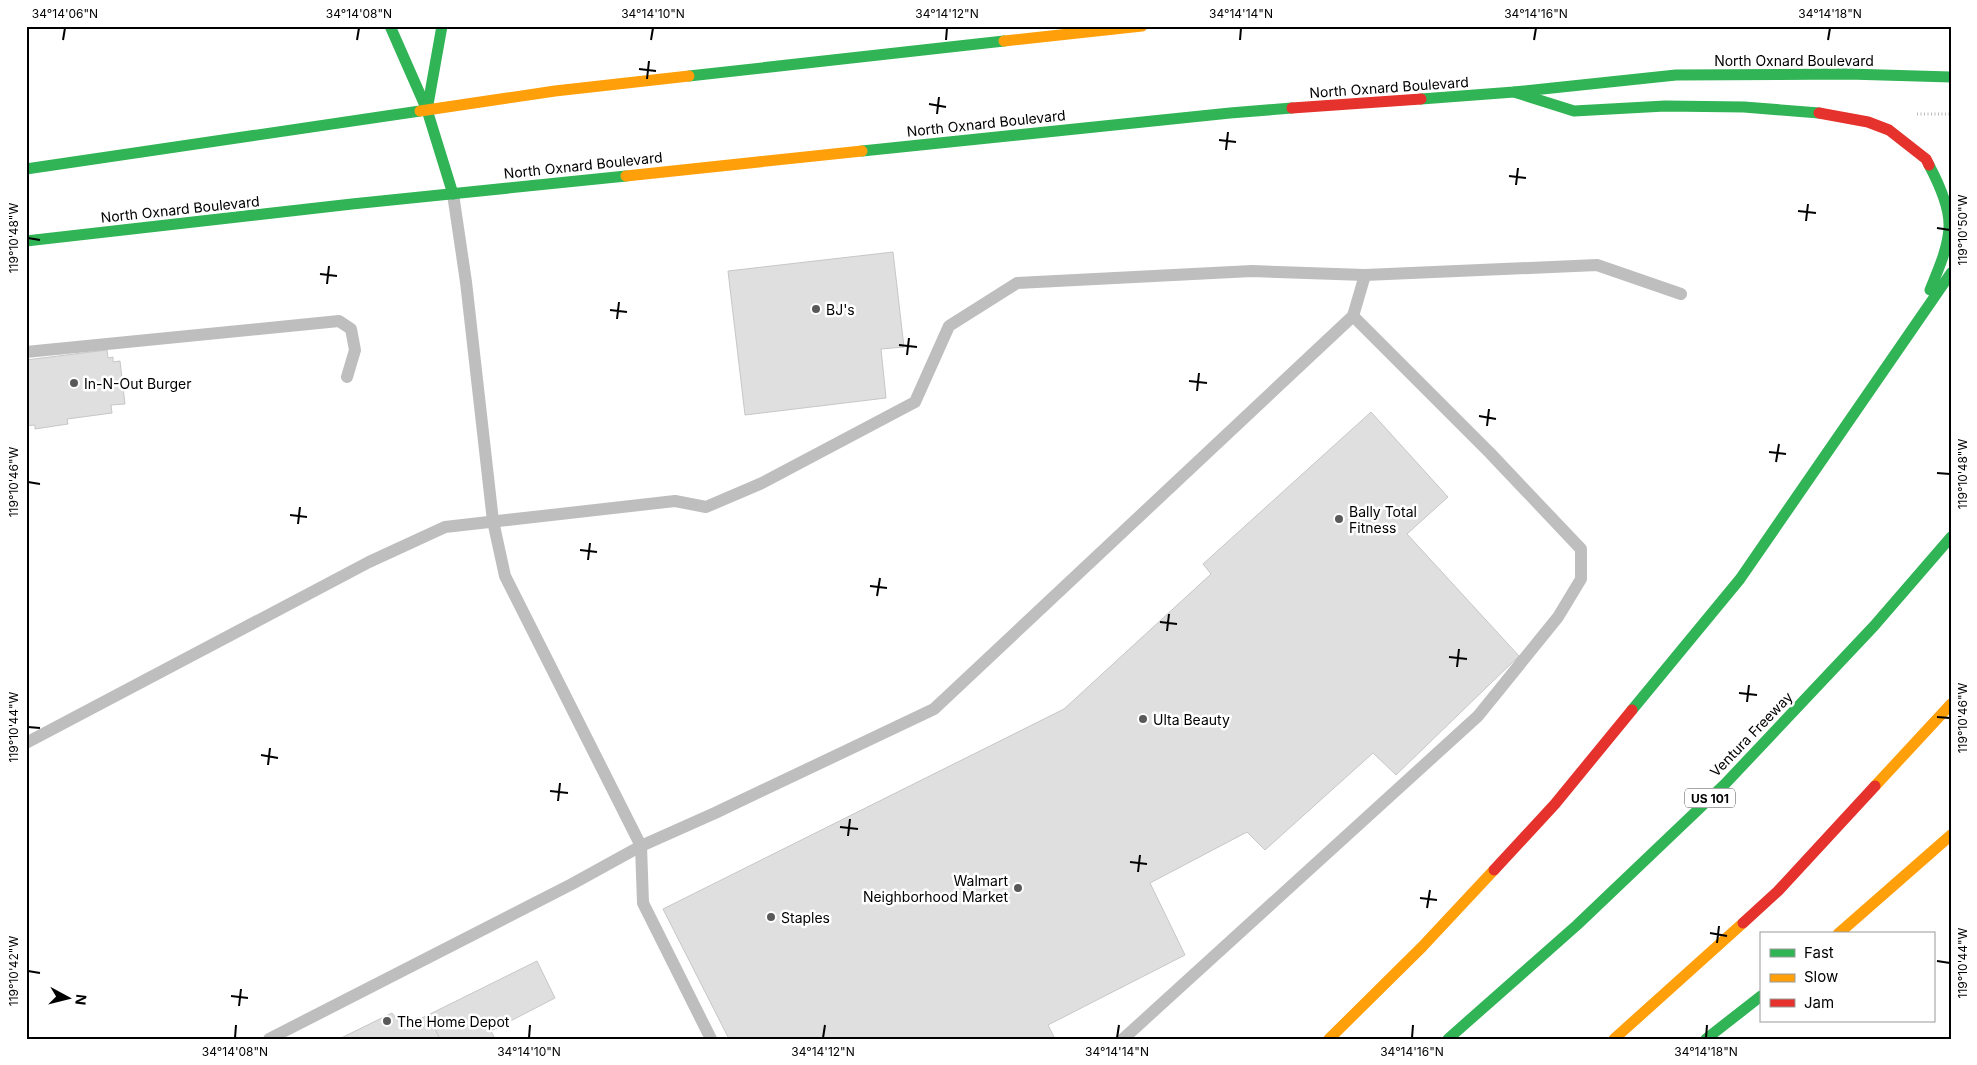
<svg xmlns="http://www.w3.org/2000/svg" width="1977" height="1065" viewBox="0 0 1977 1065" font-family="Inter,sans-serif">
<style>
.building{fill:#dfdfdf;stroke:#c7c7c7}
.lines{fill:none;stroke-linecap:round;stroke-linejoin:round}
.path{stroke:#b9b9b9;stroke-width:3;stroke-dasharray:1 2.5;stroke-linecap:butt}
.lane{stroke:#bebebe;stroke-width:12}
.fast{stroke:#30b455;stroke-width:11}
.slow{stroke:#ff9f0a;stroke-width:11}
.jam{stroke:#e5322d;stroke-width:11}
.ticks{fill:none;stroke:#000;stroke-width:2}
.poi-dot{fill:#595959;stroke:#fff;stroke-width:2}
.labels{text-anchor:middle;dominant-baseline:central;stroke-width:5;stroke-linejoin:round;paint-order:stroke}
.shield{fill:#fff;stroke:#4c4c4c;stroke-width:1}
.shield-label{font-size:12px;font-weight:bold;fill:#000}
.street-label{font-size:14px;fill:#000;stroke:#fff}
.poi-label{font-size:14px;fill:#000;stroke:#fff;text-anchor:start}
.neatline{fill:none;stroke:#000;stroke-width:2}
.ticks-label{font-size:12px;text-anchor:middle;fill:#000}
</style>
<rect width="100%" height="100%" fill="#fff"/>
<g class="building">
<path d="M893,252l11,95 -23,2 5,49 -141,17 -17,-144z"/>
<path d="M107,350l1,8 5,-1v5l7,-1 5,43 -14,1 1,8 -45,6 1,5 -33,5v-4l-9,1v-66z"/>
<path d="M1371,412l77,85 -41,37 112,122 -123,119 -23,-22 -108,97 -18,-18 -97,51 35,72 -137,70 7,14h-326l-66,-130 401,-200 147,-135 -8,-10z"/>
<path d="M537,961l18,37 -64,33 4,8h-55l-12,-24z"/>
<path d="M392,1013l11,14 25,-12 12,24h-101z"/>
</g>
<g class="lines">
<path class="path" d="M1917,114h34"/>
<g class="lane">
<path d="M453,194l13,88 27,239 12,55 136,270 2,57 68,136"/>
<path d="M26,352l313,-31 12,8 4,21 -8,27"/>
<path d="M26,743l343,-181 76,-35 230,-26 31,6 56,-24 153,-81 34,-76 68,-43 235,-12 113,4 232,-10 84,29"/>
<path d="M269,1039l303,-155 69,-38 74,-33 219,-104 419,-393"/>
<path d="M1123,1039l355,-323 80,-99 23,-38v-30l-91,-96 -137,-137 12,-41"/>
</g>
<g class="fast">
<path d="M390,26l37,84 26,84"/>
<path d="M689,76l315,-35"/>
<path d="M1514,92l60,19 91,-5 79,1 75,6"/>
<path d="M1421,99l93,-7 162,-17 172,-1 103,3"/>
<path d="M427,110l15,-84"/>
<path d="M862,151l368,-38 62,-5"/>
<path d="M1929,165c9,17 21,42 20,62 -1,22 -11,43 -19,63"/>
<path d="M26,169l394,-58"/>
<path d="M26,241l326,-37 274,-28"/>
<path d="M1632,710l108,-131 211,-306"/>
<path d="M1448,1039l129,-114 148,-141 149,-158 77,-89"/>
<path d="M1706,1039l55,-43"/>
</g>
<g class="slow">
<path d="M1004,41l138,-15"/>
<path d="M420,111l135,-20 134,-15"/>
<path d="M626,176l236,-25"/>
<path d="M1875,786l76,-82"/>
<path d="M1838,934l113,-99"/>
<path d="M1329,1039l93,-92 72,-77"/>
<path d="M1614,1039l129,-116"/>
</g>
<g class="jam">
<path d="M1292,108l129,-9"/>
<path d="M1819,113l49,9 21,8 37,29 3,6"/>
<path d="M1494,870l61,-66 77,-94"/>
<path d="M1743,923l35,-32 97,-105"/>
</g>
</g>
<path class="ticks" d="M63,40l2,-12M357,40l2,-12M651,40l2,-12M946,40l1,-12M1240,40l1,-12M1534,40l2,-12M1828,40l2,-12M639,69l17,2M647,79l2,-18M929,104l17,3M937,114l2,-17M1219,140l17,2M1226,150l2,-18M1509,176l17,2M1516,185l2,-17M1798,211l18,2M1806,221l2,-17M1937,228l13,2M28,238l12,2M320,274l17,2M327,284l2,-18M610,310l17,2M617,319l2,-17M899,345l18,2M907,355l2,-17M1189,381l18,2M1197,391l2,-18M1479,416l17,3M1487,426l2,-17M1769,452l17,2M1776,462l3,-18M1937,473l13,1M28,482l12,2M290,515l17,2M298,524l2,-17M580,550l17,2M588,560l2,-17M870,586l17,2M877,596l3,-18M1160,622l17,2M1167,631l2,-17M1449,657l18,2M1457,667l2,-18M1739,693l18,2M1747,702l2,-17M1937,717l13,1M28,727l12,1M261,755l17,3M268,765l2,-17M550,791l18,2M558,801l2,-18M840,827l18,2M848,836l2,-17M1130,862l17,2M1138,872l2,-17M1420,898l17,2M1427,908l3,-18M1710,933l17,3M1717,943l2,-17M1937,961l13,2M28,971l12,2M231,996l17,2M239,1006l2,-17M235,1038l1,-13M529,1038l1,-13M823,1038l2,-13M1117,1038l2,-13M1412,1038l1,-13M1706,1038l1,-13"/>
<g class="poi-dot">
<circle cx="816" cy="309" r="5"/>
<circle cx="74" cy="383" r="5"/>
<circle cx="1339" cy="519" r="5"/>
<circle cx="1143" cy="719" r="5"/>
<circle cx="1018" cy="888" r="5"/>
<circle cx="771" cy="917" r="5"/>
<circle cx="387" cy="1021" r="5"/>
</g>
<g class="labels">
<rect class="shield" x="1685" y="788.5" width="50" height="19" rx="4"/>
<g class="shield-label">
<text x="1710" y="798">US 101</text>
</g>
<g class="street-label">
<text x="1794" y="60">North Oxnard Boulevard</text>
<text transform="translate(1389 87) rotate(-4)">North Oxnard Boulevard</text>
<text transform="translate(986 123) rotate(-6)">North Oxnard Boulevard</text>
<text transform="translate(583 165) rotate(-6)">North Oxnard Boulevard</text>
<text transform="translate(180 209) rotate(-6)">North Oxnard Boulevard</text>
<text transform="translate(1751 734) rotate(-46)">Ventura Freeway</text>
</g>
<g class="poi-label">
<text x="826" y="309">BJ's</text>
<text x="84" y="383">In-N-Out Burger</text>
<text x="1349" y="511">Bally Total<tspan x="1349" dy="16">Fitness</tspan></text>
<text x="1153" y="719">Ulta Beauty</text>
<text x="1008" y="880" text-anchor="end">Walmart<tspan x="1008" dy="16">Neighborhood Market</tspan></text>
<text x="781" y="917">Staples</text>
<text x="397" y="1021">The Home Depot</text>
</g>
</g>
<rect width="1977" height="1065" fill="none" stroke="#ffffff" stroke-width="55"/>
<rect x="1760" y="932" width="175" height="90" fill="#ffffff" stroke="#999999"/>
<rect x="1770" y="949" width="25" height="8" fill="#30b455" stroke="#999999"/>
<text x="1804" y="958" font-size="15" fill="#000000">Fast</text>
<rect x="1770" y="974" width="25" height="8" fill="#ff9f0a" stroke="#999999"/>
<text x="1804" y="982" font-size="15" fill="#000000">Slow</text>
<rect x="1770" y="999" width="25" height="8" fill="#e5322d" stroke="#999999"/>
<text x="1804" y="1008" font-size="15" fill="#000000">Jam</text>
<g transform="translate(68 998) rotate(97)" stroke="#ffffff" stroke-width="4" paint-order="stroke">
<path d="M0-4L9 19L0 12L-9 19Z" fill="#000000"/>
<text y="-8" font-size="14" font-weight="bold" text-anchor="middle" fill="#000000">N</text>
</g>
<rect x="28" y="28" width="1922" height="1010" class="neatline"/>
<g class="ticks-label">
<text x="65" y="18">34°14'06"N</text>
<text x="359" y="18">34°14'08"N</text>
<text x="653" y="18">34°14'10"N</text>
<text x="947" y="18">34°14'12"N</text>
<text x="1241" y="18">34°14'14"N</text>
<text x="1536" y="18">34°14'16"N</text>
<text x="1830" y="18">34°14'18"N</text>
<text transform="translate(1963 230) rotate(-90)" y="4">119°10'50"W</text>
<text transform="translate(14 238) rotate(-90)" y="4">119°10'48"W</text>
<text transform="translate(1963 474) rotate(-90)" y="4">119°10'48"W</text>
<text transform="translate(14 482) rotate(-90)" y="4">119°10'46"W</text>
<text transform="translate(1963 718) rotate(-90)" y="4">119°10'46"W</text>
<text transform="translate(14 727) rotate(-90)" y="4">119°10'44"W</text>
<text transform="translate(1963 963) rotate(-90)" y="4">119°10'44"W</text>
<text transform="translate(14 971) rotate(-90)" y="4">119°10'42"W</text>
<text x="235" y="1056">34°14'08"N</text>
<text x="529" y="1056">34°14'10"N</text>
<text x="823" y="1056">34°14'12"N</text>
<text x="1117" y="1056">34°14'14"N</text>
<text x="1412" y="1056">34°14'16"N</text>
<text x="1706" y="1056">34°14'18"N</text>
</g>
</svg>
